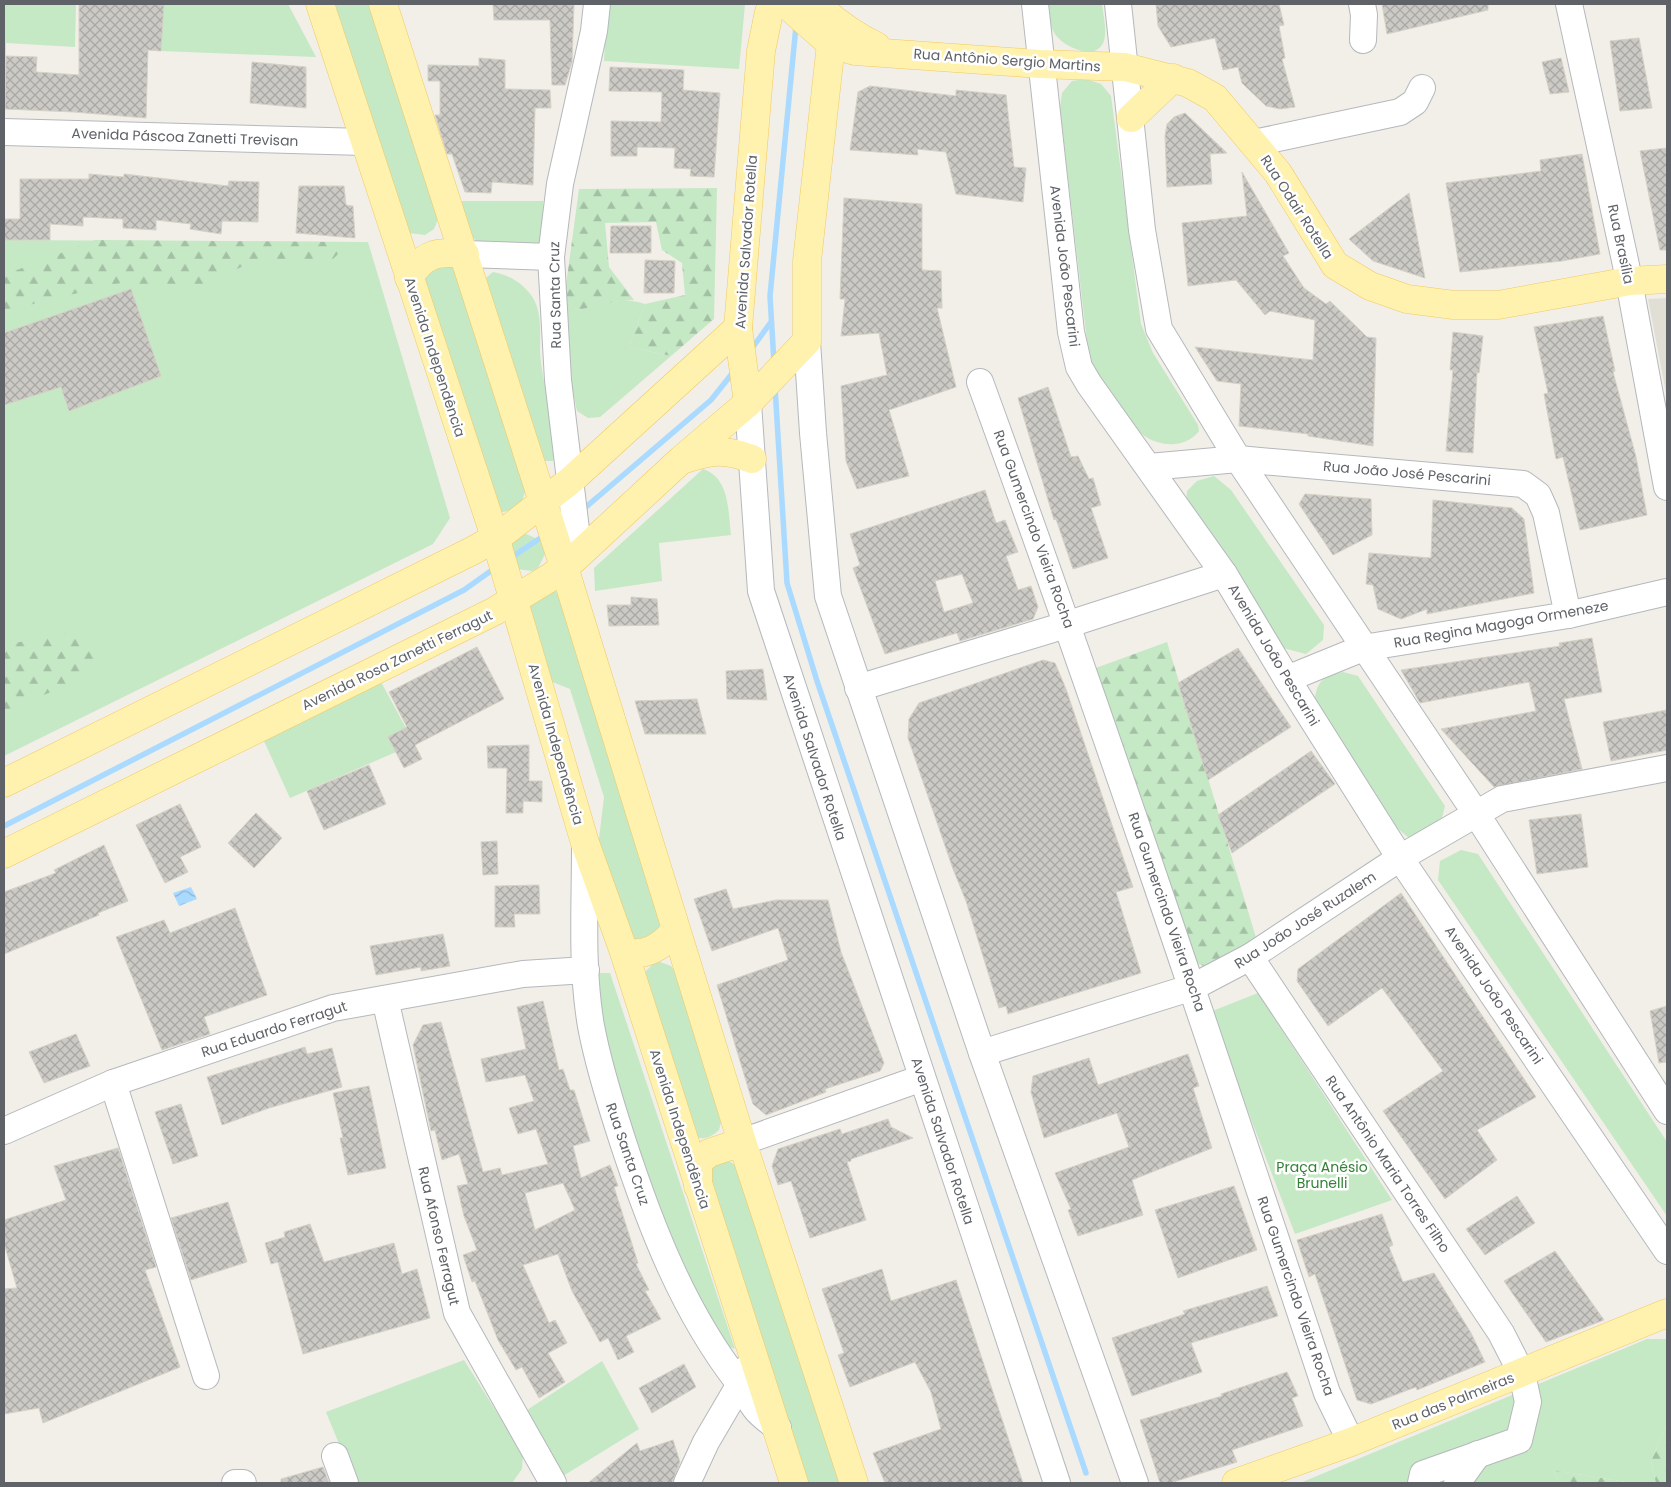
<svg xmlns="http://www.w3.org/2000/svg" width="1671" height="1487" viewBox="0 0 1671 1487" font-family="Poppins,sans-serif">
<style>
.education{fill:#e1ded6}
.green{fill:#c5e8c5}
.forest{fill:url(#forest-firs)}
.water{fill:url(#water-waves)}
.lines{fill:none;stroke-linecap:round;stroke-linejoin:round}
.stream{stroke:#aadaff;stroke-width:5.5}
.building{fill:url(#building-cross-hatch);stroke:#d6d1c6;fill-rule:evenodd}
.minor-casing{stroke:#b5b8bc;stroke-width:28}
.major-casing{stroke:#f2c960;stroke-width:29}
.minor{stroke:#fff;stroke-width:26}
.major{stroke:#fff2af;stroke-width:28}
.labels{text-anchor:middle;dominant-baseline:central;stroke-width:5;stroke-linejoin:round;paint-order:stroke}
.street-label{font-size:14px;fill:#5f6368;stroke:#fff}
.park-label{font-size:14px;fill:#348238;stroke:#fff}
</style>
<defs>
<pattern id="forest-firs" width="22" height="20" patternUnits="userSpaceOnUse" patternTransform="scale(1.25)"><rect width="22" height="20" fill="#c5e8c5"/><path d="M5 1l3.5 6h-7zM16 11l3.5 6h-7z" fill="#a3c0a4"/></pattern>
<pattern id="water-waves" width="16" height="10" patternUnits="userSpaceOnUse" patternTransform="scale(1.25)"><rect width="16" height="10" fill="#aadaff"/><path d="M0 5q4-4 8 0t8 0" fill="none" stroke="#8eb4d2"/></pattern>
<pattern id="building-cross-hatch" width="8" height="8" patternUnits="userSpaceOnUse" patternTransform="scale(1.25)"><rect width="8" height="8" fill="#cccac5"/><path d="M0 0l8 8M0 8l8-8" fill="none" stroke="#a9a8a4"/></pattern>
</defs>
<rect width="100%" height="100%" fill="#f1efe8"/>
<path class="education" d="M1667,298v100l-19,-99z"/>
<g class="green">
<path d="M4,4h72l-1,43 -69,-4 -1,73z"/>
<path d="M164,4h124l28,53 -155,-6z"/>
<path d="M333,4h39l66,215 -4,10 -9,6 -16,-2z"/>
<path d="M607,4h138l-6,65 -135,-8z"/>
<path d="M1048,4h54c1,9 4,21 3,31 -2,29 -40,14 -50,-1 -6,-9 -6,-20 -7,-30z"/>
<path d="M1086,79l15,5 10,12 30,228 12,29 45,72 1,6c-14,18 -39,16 -56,4 -16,-11 -45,-58 -54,-76l-29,-251 2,-15 10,-12z"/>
<path d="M462,201h81l-1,42c-22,2 -61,13 -73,-11 -4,-9 -5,-21 -7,-31z"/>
<path d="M4,240l364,2 82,276 -17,26 -429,212z"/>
<path d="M428,266h23l5,5 70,217 -4,14 -14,9 -11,2 -77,-236z"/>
<path d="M493,272c17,3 31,12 40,26 9,15 7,37 7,53 1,31 20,85 13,110h-11l-59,-177 4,-7z"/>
<path d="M564,300l14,10c22,-5 45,-14 67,-6l-16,43 42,9 -71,61 -12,1 -11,-7 -13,-63z"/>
<path d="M703,469c27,9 25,42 28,66l-72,8 3,38 -67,10 -1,-23z"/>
<path d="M1214,476l17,14 93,135 -1,15 -17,14 -23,-6 -97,-144 1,-13 10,-10z"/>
<path d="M526,534l14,6 5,14 -7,14 -6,3 -15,-2 -8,-24 9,-9z"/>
<path d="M555,591l4,4 101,327c-1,17 -12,17 -26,19l-36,-94 6,-50 -34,-108 -25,-10 -20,-75z"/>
<path d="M1343,672l15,4 87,130 -4,15 -32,17 -12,-10 -83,-127c4,-21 8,-24 29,-29z"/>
<path d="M381,682l25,46 -10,24 -106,46 -26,-57z"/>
<path d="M1461,850l17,4 189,288v74l-229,-336 2,-19z"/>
<path d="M660,962l11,4 5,7 46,145 -3,12c-9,8 -16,11 -26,5l-48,-163 8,-8z"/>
<path d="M599,973h11l125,376 -10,-4 -66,-120 -59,-191z"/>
<path d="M1258,993l134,207 -97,34 -85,-222z"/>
<path d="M724,1158l16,10 101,315h-41l-95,-309z"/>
<path d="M1647,1339h20v85l-16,37 5,22h-24l-79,-13 6,13h-259z"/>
<path d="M464,1360l59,94 -1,15 -10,14h-157l-29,-71z"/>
<path d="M602,1361l37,68 -76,47 -36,-66z"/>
</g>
<g class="forest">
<path d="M717,188l-3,131 -43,37 -42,-9 16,-43 40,-9 -3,-32 -20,-13 -6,-28 -51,1 4,44 25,33 -21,2 -35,8 -14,-10 15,-111z"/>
<path d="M95,240l243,2 1,11 -10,10 -37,-4 -38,2 -57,27 -76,-5 -82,19 -35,12v-39z"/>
<path d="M69,633l25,5 5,23 -27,23 -39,15 -29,20v-74z"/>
<path d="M1167,642l90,299 -51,26 -10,-4 -103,-294z"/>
<path d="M1667,1424v59h-11l-5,-22z"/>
<path d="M1553,1470l79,13h-73z"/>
</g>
<path class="water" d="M191,887l6,12 -18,7 -6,-13z"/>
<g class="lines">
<g class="stream">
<path d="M750,351l21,-29"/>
<path d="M774,363l-4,-67 26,-270"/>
<path d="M775,387l12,196 30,98 269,792"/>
<path d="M580,512l131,-112 24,-30"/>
<path d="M509,559l36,-24"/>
<path d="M4,826l460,-236 31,-22"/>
</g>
</g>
<g class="building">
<path d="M79,4h85l-3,47 -13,-1 -2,68 -72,-6 -69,-3 1,-53 31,1 -1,15 43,3z"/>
<path d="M493,4h81l-2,58 -7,23h-13l-2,-65h-56z"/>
<path d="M1156,4h123l5,21 -5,1 6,32 -3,1 13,48 -15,2 -14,-3 -24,-23 -4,-16 -15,3 -8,-32 -44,9 -13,-21z"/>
<path d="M1382,4h106v6l-101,24z"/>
<path d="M1639,38l13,70 -32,3 -10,-70z"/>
<path d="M479,58l26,2v29l45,1 1,18h-16l-2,77 -41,-3 -1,11 -26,-1 -13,-38h-5l-12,-39h5v-34h-12v-16l51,1z"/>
<path d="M1561,58l8,34 -19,2 -8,-32z"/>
<path d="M252,62l54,5v41l-56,-5z"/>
<path d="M610,67l74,3 -1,20 37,3 -6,84 -24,-1 1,-7 -17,-1 1,-20 -38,-1v9h-26v-35l50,1 1,-30 -53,-1z"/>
<path d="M870,86l86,10v-6l50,5 8,72 12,1 -3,34 -67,-8 -10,-42 -29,-3 1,6 -68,-5 8,-58z"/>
<path d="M1185,113l42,40 -17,1 2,30 -45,3 -2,-51 2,-12 7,-7z"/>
<path d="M1667,148v102h-7l-20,-99z"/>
<path d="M1582,154l18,100 -38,7 -102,11 -14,-89 95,-12 -1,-11z"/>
<path d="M1242,172l47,81 -6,3 21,32 22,16 4,-3 37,36 9,1 -3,108 -65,-10v-2l-69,-8 2,-42 -24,-3 -22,-34 118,13 2,-40 -45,-9 -5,4 -29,-35 -48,6 -6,-63 65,-7z"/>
<path d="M89,174l35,3v-3l104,12 1,-5 30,1 -1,40 -36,-1 -1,13 -31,-5 1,-5 -35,-4v10l-33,-2v-9l-40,-2v9l-33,-2v16h-46v-21h16v-40h69z"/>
<path d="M299,186h45l2,19 7,1 2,32 -59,-5z"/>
<path d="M1409,193l16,85 -52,-17 -24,-22z"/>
<path d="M844,198l78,6v66l19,1 1,37h-5l19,79 -67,23 20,66 -52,13 -11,-28 -5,-75 46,-11 -8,-42 -38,3 4,-37h-5z"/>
<path d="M611,226h40v27h-41z"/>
<path d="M645,260l30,1 -1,32h-30z"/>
<path d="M131,289l30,87 -92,35 -8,-24 -57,18v-72z"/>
<path d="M1603,316l12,55 -2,1 23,85 11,58 -67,15 -17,-73 -7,2 -12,-65 4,-1 -14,-66z"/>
<path d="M1453,332l30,4 -4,37 -2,-1 -4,81 -27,-2 7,-81h-3z"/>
<path d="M1048,387l23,70 7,-1 11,23 4,-1 8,27 -10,3 17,50 -35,11 -17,-50 -2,1 -36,-122z"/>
<path d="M985,490l11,33 9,-3 13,32 -12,4 12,34 13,-4 7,21 -5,12 -73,22 -3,-8 -72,21 -32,-86 7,-3 -10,-31zM962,574l11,29 -29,9 -9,-31z"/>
<path d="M1305,494l66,5 1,36 -39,20 -34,-51z"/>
<path d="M1433,500l79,8 12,11 10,74 -107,21v-5l-26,10 -23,-10 -5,-24 -7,-1 3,-31 62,5z"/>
<path d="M631,597l26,2 2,26 -50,1 -2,-21h24z"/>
<path d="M1592,638l10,54 -38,7 18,70 -88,18 -53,-58 95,-18 -7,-29 -109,21 -19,-33 159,-24 -1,-3z"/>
<path d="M477,647l27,52 -89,46 7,14 -18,9 -16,-31 19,-10 -18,-35z"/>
<path d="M1238,648l53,79 -83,53 -30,-97z"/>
<path d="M1043,660l12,3 11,26 67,198 -17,5 25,81 -133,41 -2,-8 -7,2 -33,-107 -13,-32 -45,-131 1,-19 10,-16z"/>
<path d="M763,669l4,31 -40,-1 -1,-28z"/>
<path d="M697,699l9,35h-61l-10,-33z"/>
<path d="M1667,710v40l-56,11 -8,-39z"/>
<path d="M529,745v36h13v21l-19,-1v12h-17l1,-45h-19l-1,-22z"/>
<path d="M1311,751l24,33 -103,69 -14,-38z"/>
<path d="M369,765l17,39 -62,26 -17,-39z"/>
<path d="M180,804l21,43 -21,10 8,15 -23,11 -29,-58z"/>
<path d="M256,813l26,25 -28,30 -26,-25z"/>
<path d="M1581,814l7,53 -51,7 -8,-54z"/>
<path d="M497,841l1,33 -15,1 -2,-33z"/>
<path d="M104,845l24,56 -30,12 1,2 -95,39v-62l52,-19 -2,-3z"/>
<path d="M539,885l1,29h-26l1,13h-20v-41z"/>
<path d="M726,889l7,20 43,-9h52l13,52 43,111 -4,8 -55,18 1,3 -60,23 -13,-11 -36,-119 71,-25 -10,-32 -66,23 -18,-52z"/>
<path d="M1401,893l135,204 -59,33 20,30 -52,39 -62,-88 60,-40 -61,-83 -54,38 -31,-45 1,-12z"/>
<path d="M235,908l32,87 -63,22 6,17 -48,16 -46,-113 48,-17 6,13z"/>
<path d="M443,934l7,32 -29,5v-4l-45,8 -6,-29z"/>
<path d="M543,1001l16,69 4,-1 7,21h4l16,51 -17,5 8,32 29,-13 8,21 -4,1 24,76 -2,1 13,26 -4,1 16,28 -35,17 8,16 -16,8 -10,-22 -8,4 -28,-51 -14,-37 -35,11 26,58 6,-3 12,23 -19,10 17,29 -26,16 -17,-31 -6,3 -18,-30 -23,-59 -3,1 -9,-27 14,-5 -13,-34 -7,-30 11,-2 -9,-30 -17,6 -7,-30 -4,1 -18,-86 10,-20 18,-3 42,150 17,-4 2,7 46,-11 -12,-35 -18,5 -9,-26 25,-7 -9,-26 -39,7 -5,-23 45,-10 -9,-42zM563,1183l12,27 -40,20 -10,-37z"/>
<path d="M1667,1006v56l-8,1 -9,-52z"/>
<path d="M76,1034l14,32 -46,17 -15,-31z"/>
<path d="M305,1047l2,7 25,-6 10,39 -73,21 -47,17 -15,-48z"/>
<path d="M1188,1054l11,32 -6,2 19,60 -80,32 11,35 -65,21 -10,-26 3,-1 -16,-36 74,-26 -12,-34 -73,25 -13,-46 2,-16 56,-18 9,27z"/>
<path d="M369,1086l17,82 -38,7 -8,-37h3l-10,-45z"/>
<path d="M181,1104l17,52 -25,8 -18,-52z"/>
<path d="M888,1119l3,8 22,11 -62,21v2l-4,1 19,58 -56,18 -19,-57 -13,4 -6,-19 6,-17 62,-20 2,5z"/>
<path d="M118,1148l38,119 -11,3 35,97 -137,56 -4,-15 -35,6v-125l13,-1 -13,-45v-23l62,-20 -12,-34z"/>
<path d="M1234,1186l23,64 -79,28 -23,-68z"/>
<path d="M1517,1196l18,27 -50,32 -19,-26z"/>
<path d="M228,1202l19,60 -56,18 -20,-62z"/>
<path d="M1382,1214l11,31 -4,2 14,35 31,-9 37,60 14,29 -68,28 -1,-3 -45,17 -14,-4 -42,-126 -6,3 -12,-37z"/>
<path d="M310,1224l14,38 70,-19 8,31 15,-5 13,49 -127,36 -25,-92 -7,2 -6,-21 20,-6 -1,-5z"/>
<path d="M1555,1251l49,69 -58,22 -42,-61z"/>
<path d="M882,1269l9,32 65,-21 67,203h-138l-12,-30 68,-24 -10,-37 -16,-30 -65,25 -12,-32 6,-2 -22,-64z"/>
<path d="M1267,1286l11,30 -87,27 11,29 -70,24 -20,-58 73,-24 -2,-3z"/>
<path d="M684,1364l12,23 -44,26 -13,-25z"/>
<path d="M1287,1372l11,24 -6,2 11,28 -71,24 5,12 -67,21h-10l-20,-63 82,-24 -1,-2z"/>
<path d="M673,1440l7,22 -8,21h-84l49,-40 3,8z"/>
<path d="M323,1467l6,16h-48v-4z"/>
</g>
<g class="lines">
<g class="minor-casing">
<g id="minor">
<path d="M1035,4l36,328 8,35 10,17 135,190 63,105 113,179 267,393"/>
<path d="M1118,4l24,226 17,99 79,130 239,356 190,296"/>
<path d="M1362,4l2,11 -1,25"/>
<path d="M1569,4l57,261 41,222"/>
<path d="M4,132l361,10"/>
<path d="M1254,143l146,-31 15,-10 7,-14"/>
<path d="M465,254l86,3"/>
<path d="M807,341l6,92 15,163 154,457 153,430"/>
<path d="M980,382c122,335 235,673 347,1011l24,49"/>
<path d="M748,403l13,188 296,892"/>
<path d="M1149,467l89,-8 285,25 15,11 8,18 22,102"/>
<path d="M574,559l3,-21 -19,-158 -7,-123 9,-73 34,-153 3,-27"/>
<path d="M1287,679l76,-31 205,-33 99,-23"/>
<path d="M858,688l211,-64 155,-50"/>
<path d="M585,849c0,58 -4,119 6,177 7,38 19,76 31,113 28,86 61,172 117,244 6,8 10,17 16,25 6,8 15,14 23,20"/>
<path d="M1250,957l251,376 21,41 6,28 -9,38 -96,34 -2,9"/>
<path d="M385,999l72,314 96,170"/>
<path d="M982,1053l211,-66 57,-30 150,-99 102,-59 165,-31"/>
<path d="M113,1083l93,293"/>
<path d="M4,1131l109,-48 220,-75 190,-34 63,-4"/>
<path d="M742,1142l180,-64"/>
<path d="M335,1456l10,27"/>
<path d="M235,1483h8"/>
<path d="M687,1483l19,-41 34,-58 4,-14"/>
<path d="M1457,1483l21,-29"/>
</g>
</g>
<g class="major-casing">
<g id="major">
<path d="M320,4l175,533 90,306 39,109 170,531"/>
<path d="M383,4l181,563 178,575 112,341"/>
<path d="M786,4l45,40 24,7 185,13 85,3 63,16 27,15 63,75 57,92 35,21 37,13 47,6h44l132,-24 37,-2"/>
<path d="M816,4c18,17 37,31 60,42"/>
<path d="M1131,118l42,-40"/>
<path d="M409,278c14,-25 29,-27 56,-24"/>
<path d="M748,403l-10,-75 23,-277 8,-39 5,-8"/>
<path d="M685,459c28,-9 39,-10 67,0"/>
<path d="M4,783l470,-233 29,-17 67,-52 168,-153"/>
<path d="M4,854l491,-243 56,-34 23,-18 107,-99 67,-57 59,-62v-80l24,-217"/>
<path d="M624,952c22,5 37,-5 51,-21"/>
<path d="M698,1186v-24l11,-9 33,-11"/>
<path d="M1236,1483l115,-41 316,-129"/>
</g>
</g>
<use href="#minor" class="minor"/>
<use href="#major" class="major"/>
</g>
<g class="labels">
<g class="street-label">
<text transform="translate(1007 60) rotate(4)">Rua Antônio Sergio Martins</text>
<text transform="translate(185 137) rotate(2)">Avenida Páscoa Zanetti Trevisan</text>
<text transform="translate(1297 207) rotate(57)">Rua Odair Rotella</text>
<text transform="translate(746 242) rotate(-86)">Avenida Salvador Rotella</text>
<text transform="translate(1621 244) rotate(78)">Rua Brasília</text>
<text transform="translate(1065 266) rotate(83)">Avenida João Pescarini</text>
<text transform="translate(555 295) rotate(-91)">Rua Santa Cruz</text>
<text transform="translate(435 357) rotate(72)">Avenida Independência</text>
<text transform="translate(1407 473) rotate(5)">Rua João José Pescarini</text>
<text transform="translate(1034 529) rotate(70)">Rua Gumercindo Vieira Rocha</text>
<text transform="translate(1501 624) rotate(-10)">Rua Regina Magoga Ormeneze</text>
<text transform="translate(1274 655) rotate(59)">Avenida João Pescarini</text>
<text transform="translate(397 660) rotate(-26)">Avenida Rosa Zanetti Ferragut</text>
<text transform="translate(556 744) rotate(74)">Avenida Independência</text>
<text transform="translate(815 757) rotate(72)">Avenida Salvador Rotella</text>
<text transform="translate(1167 912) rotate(71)">Rua Gumercindo Vieira Rocha</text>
<text transform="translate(1305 920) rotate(-33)">Rua João José Ruzalem</text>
<text transform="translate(1494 995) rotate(56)">Avenida João Pescarini</text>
<text transform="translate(274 1029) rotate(-18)">Rua Eduardo Ferragut</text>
<text transform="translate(680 1129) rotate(72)">Avenida Independência</text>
<text transform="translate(943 1141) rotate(72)">Avenida Salvador Rotella</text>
<text transform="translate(628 1154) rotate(71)">Rua Santa Cruz</text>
<text transform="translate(1388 1164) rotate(56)">Rua Antônio Maria Torres Filho</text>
<text transform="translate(439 1236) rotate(77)">Rua Afonso Ferragut</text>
<text transform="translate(1296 1296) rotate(71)">Rua Gumercindo Vieira Rocha</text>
<text transform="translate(1453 1401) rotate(-22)">Rua das Palmeiras</text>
</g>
<g class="park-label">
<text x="1322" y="1167">Praça Anésio<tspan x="1322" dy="16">Brunelli</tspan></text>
</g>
</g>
<rect width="1671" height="1487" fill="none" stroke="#5f6368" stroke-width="10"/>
</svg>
